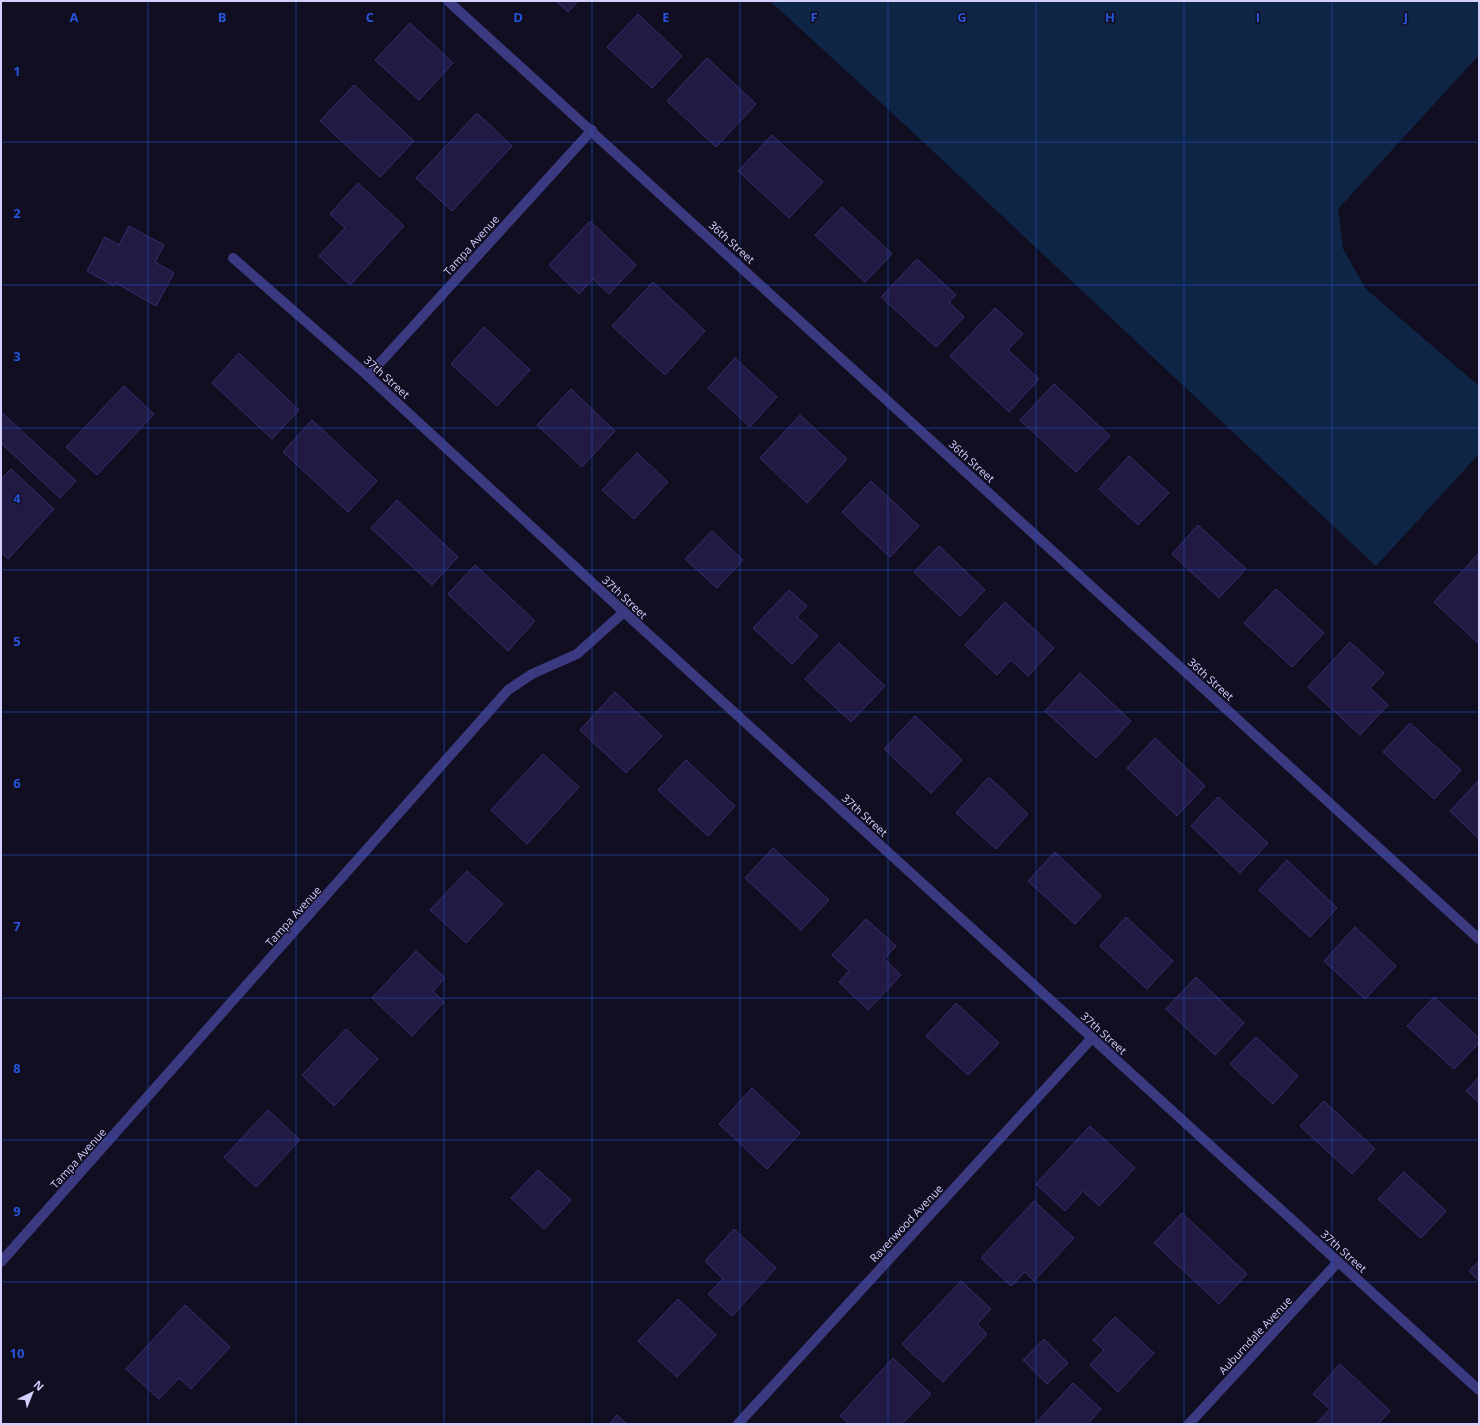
<svg xmlns="http://www.w3.org/2000/svg" width="1480" height="1425" viewBox="0 0 1480 1425" font-family="'Open Sans',sans-serif">
<style>
.water{fill:#0e2546}
.building{fill:#211a42;stroke:#382d6e}
.lines{fill:none;stroke-linecap:round;stroke-linejoin:round}
.minor{stroke:#3b3a80;stroke-width:10}
.grid{fill:none;stroke:#2654da;stroke-width:1;stroke-opacity:0.55}
.labels{text-anchor:middle;dominant-baseline:central;stroke-width:3;stroke-linejoin:round;paint-order:stroke}
.street-label{font-size:11px;fill:#d4d0fe;stroke:#110e22}
.grid-label{font-size:13px;text-anchor:middle;font-weight:bold;fill:#2654da;stroke:#110e22;stroke-width:3;stroke-linejoin:round;paint-order:stroke}
</style>
<rect width="100%" height="100%" fill="#110e22"/>
<path class="water" d="M770,1h709v54l-141,154 5,40 23,40 113,97v68l-103,112 -486,-455z"/>
<g class="building">
<path d="M556,1h22l-10,11z"/>
<path d="M638,14l44,42 -30,32 -45,-41z"/>
<path d="M410,23l43,40 -34,37 -44,-40z"/>
<path d="M707,58l49,46 -40,43 -49,-46z"/>
<path d="M354,85l60,56 -34,36 -60,-56z"/>
<path d="M477,113l35,33 -60,65 -36,-33z"/>
<path d="M772,135l51,47 -34,36 -51,-47z"/>
<path d="M358,183l46,43 -54,59 -31,-29 26,-28 -15,-14z"/>
<path d="M842,207l50,47 -27,28 -50,-47z"/>
<path d="M590,221l46,44 -27,29 -16,-15 -14,15 -30,-29z"/>
<path d="M129,226l35,19 -9,17 19,11 -18,33 -40,-23 -2,3 -27,-15 18,-34 14,8z"/>
<path d="M917,259l39,36 -7,7 15,15 -28,30 -55,-50z"/>
<path d="M653,282l52,49 -40,44 -53,-49z"/>
<path d="M995,308l28,26 -15,16 31,29 -30,33 -59,-56z"/>
<path d="M484,327l46,43 -33,36 -46,-42z"/>
<path d="M239,353l60,57 -27,29 -60,-56z"/>
<path d="M735,358l42,39 -27,30 -42,-39z"/>
<path d="M1054,384l56,52 -34,36 -56,-52z"/>
<path d="M124,386l30,28 -57,61 -31,-28z"/>
<path d="M571,389l44,42 -33,36 -45,-42z"/>
<path d="M1,412l75,69 -16,17 -59,-55z"/>
<path d="M800,415l47,44 -40,44 -47,-45z"/>
<path d="M312,420l65,61 -29,31 -65,-60z"/>
<path d="M637,453l31,29 -34,37 -32,-29z"/>
<path d="M1129,456l40,37 -31,32 -39,-36z"/>
<path d="M11,469l43,40 -46,50 -7,-7v-73z"/>
<path d="M871,481l48,45 -29,31 -48,-45z"/>
<path d="M397,500l61,57 -26,28 -61,-57z"/>
<path d="M1198,525l48,44 -27,29 -47,-44z"/>
<path d="M712,531l31,29 -26,28 -32,-29z"/>
<path d="M939,546l46,44 -25,26 -46,-44z"/>
<path d="M1479,553v91l-45,-42z"/>
<path d="M475,565l60,56 -27,30 -60,-57z"/>
<path d="M1276,589l48,44 -32,34 -48,-44z"/>
<path d="M789,590l18,16 -10,11 21,19 -26,28 -39,-36z"/>
<path d="M1005,602l49,46 -26,28 -17,-16 -14,15 -32,-30z"/>
<path d="M1350,642l34,31 -14,15 18,17 -28,30 -52,-48z"/>
<path d="M839,643l46,43 -34,36 -46,-43z"/>
<path d="M1080,673l51,48 -35,37 -51,-47z"/>
<path d="M615,692l47,44 -36,37 -46,-43z"/>
<path d="M915,716l47,44 -31,33 -47,-44z"/>
<path d="M1410,723l51,47 -27,29 -51,-47z"/>
<path d="M1155,738l50,48 -28,30 -50,-48z"/>
<path d="M543,754l36,33 -52,57 -36,-34z"/>
<path d="M686,760l49,46 -27,30 -50,-46z"/>
<path d="M989,777l39,37 -32,35 -40,-36z"/>
<path d="M1479,780v59l-29,-28z"/>
<path d="M1218,797l50,46 -28,30 -49,-47z"/>
<path d="M773,848l56,52 -28,30 -56,-52z"/>
<path d="M1055,852l46,44 -26,28 -47,-43z"/>
<path d="M1287,860l50,48 -27,29 -51,-47z"/>
<path d="M467,871l36,33 -37,39 -36,-33z"/>
<path d="M1126,917l47,44 -26,28 -47,-43z"/>
<path d="M866,919l30,27 -12,13 17,16 -33,35 -29,-28 10,-11 -17,-16z"/>
<path d="M1355,927l41,39 -31,33 -41,-38z"/>
<path d="M416,951l29,27 -12,13 11,11 -32,34 -40,-38z"/>
<path d="M1196,977l48,46 -29,32 -49,-46z"/>
<path d="M1434,997l45,41v5l-25,26 -47,-43z"/>
<path d="M956,1003l43,40 -31,32 -42,-39z"/>
<path d="M346,1029l32,30 -44,47 -32,-31z"/>
<path d="M1256,1037l42,39 -25,28 -43,-40z"/>
<path d="M1479,1077v26l-13,-12z"/>
<path d="M752,1088l48,45 -33,36 -48,-45z"/>
<path d="M1324,1101l51,48 -23,25 -52,-48z"/>
<path d="M268,1110l32,30 -44,47 -32,-30z"/>
<path d="M1090,1126l45,42 -36,38 -16,-15 -18,20 -29,-27z"/>
<path d="M538,1170l33,30 -27,29 -33,-31z"/>
<path d="M1404,1172l42,39 -25,27 -43,-39z"/>
<path d="M1034,1201l40,37 -40,43 -9,-9 -14,14 -30,-28z"/>
<path d="M1182,1213l65,61 -28,30 -65,-61z"/>
<path d="M734,1229l42,39 -44,48 -24,-22 15,-15 -18,-18z"/>
<path d="M1479,1261v20l-10,-10z"/>
<path d="M961,1281l30,28 -14,15 10,10 -44,48 -41,-38z"/>
<path d="M678,1299l38,36 -39,42 -39,-36z"/>
<path d="M185,1305l45,42 -39,42 -12,-11 -20,21 -33,-30z"/>
<path d="M1115,1317l39,36 -36,39 -28,-27 14,-15 -11,-10z"/>
<path d="M1044,1339l24,24 -21,21 -24,-24z"/>
<path d="M893,1358l38,36 -29,30h-53l-9,-8z"/>
<path d="M1340,1364l50,47 -12,13h-62l14,-15 -17,-15z"/>
<path d="M1073,1383l28,26 -13,15h-53z"/>
<path d="M617,1415l10,9h-18z"/>
</g>
<g class="lines">
<g class="minor">
<path d="M448,1l1031,938"/>
<path d="M233,258l135,118 256,236 855,778"/>
<path d="M368,376l224,-246"/>
<path d="M1,1262l507,-572 24,-16 45,-20 47,-42"/>
<path d="M738,1424l354,-386"/>
<path d="M1189,1424l149,-162"/>
</g>
</g>
<path class="grid" d="M148,1v1423M296,1v1423M444,1v1423M592,1v1423M740,1v1423M888,1v1423M1036,1v1423M1184,1v1423M1332,1v1423M1,142h1478M1,285h1478M1,428h1478M1,570h1478M1,712h1478M1,855h1478M1,998h1478M1,1140h1478M1,1282h1478"/>
<g class="labels">
<g class="street-label">
<text transform="translate(732 242) rotate(42)">36th Street</text>
<text transform="translate(471 245) rotate(-48)">Tampa Avenue</text>
<text transform="translate(387 377) rotate(42)">37th Street</text>
<text transform="translate(972 461) rotate(42)">36th Street</text>
<text transform="translate(625 597) rotate(43)">37th Street</text>
<text transform="translate(1211 679) rotate(42)">36th Street</text>
<text transform="translate(865 815) rotate(42)">37th Street</text>
<text transform="translate(293 916) rotate(-48)">Tampa Avenue</text>
<text transform="translate(1104 1033) rotate(42)">37th Street</text>
<text transform="translate(78 1158) rotate(-48)">Tampa Avenue</text>
<text transform="translate(906 1223) rotate(-47)">Ravenwood Avenue</text>
<text transform="translate(1344 1251) rotate(42)">37th Street</text>
<text transform="translate(1255 1335) rotate(-47)">Auburndale Avenue</text>
</g>
</g>
<g class="grid-label">
<text x="74" y="22">A</text>
<text x="222" y="22">B</text>
<text x="370" y="22">C</text>
<text x="518" y="22">D</text>
<text x="666" y="22">E</text>
<text x="814" y="22">F</text>
<text x="962" y="22">G</text>
<text x="1110" y="22">H</text>
<text x="1258" y="22">I</text>
<text x="1406" y="22">J</text>
<text x="17" y="76">1</text>
<text x="17" y="218">2</text>
<text x="17" y="361">3</text>
<text x="17" y="503">4</text>
<text x="17" y="646">5</text>
<text x="17" y="788">6</text>
<text x="17" y="931">7</text>
<text x="17" y="1073">8</text>
<text x="17" y="1216">9</text>
<text x="17" y="1358">10</text>
</g>
<rect width="1480" height="1425" fill="none" stroke="#d4d0fe" stroke-width="4"/>
<g transform="translate(32 1393) rotate(43)" stroke="#110e22" stroke-width="3" paint-order="stroke">
<path d="M0-3L7 15L0 10L-7 15Z" fill="#d4d0fe"/>
<text y="-6" font-size="11" font-weight="bold" text-anchor="middle" fill="#d4d0fe">N</text>
</g>
</svg>
